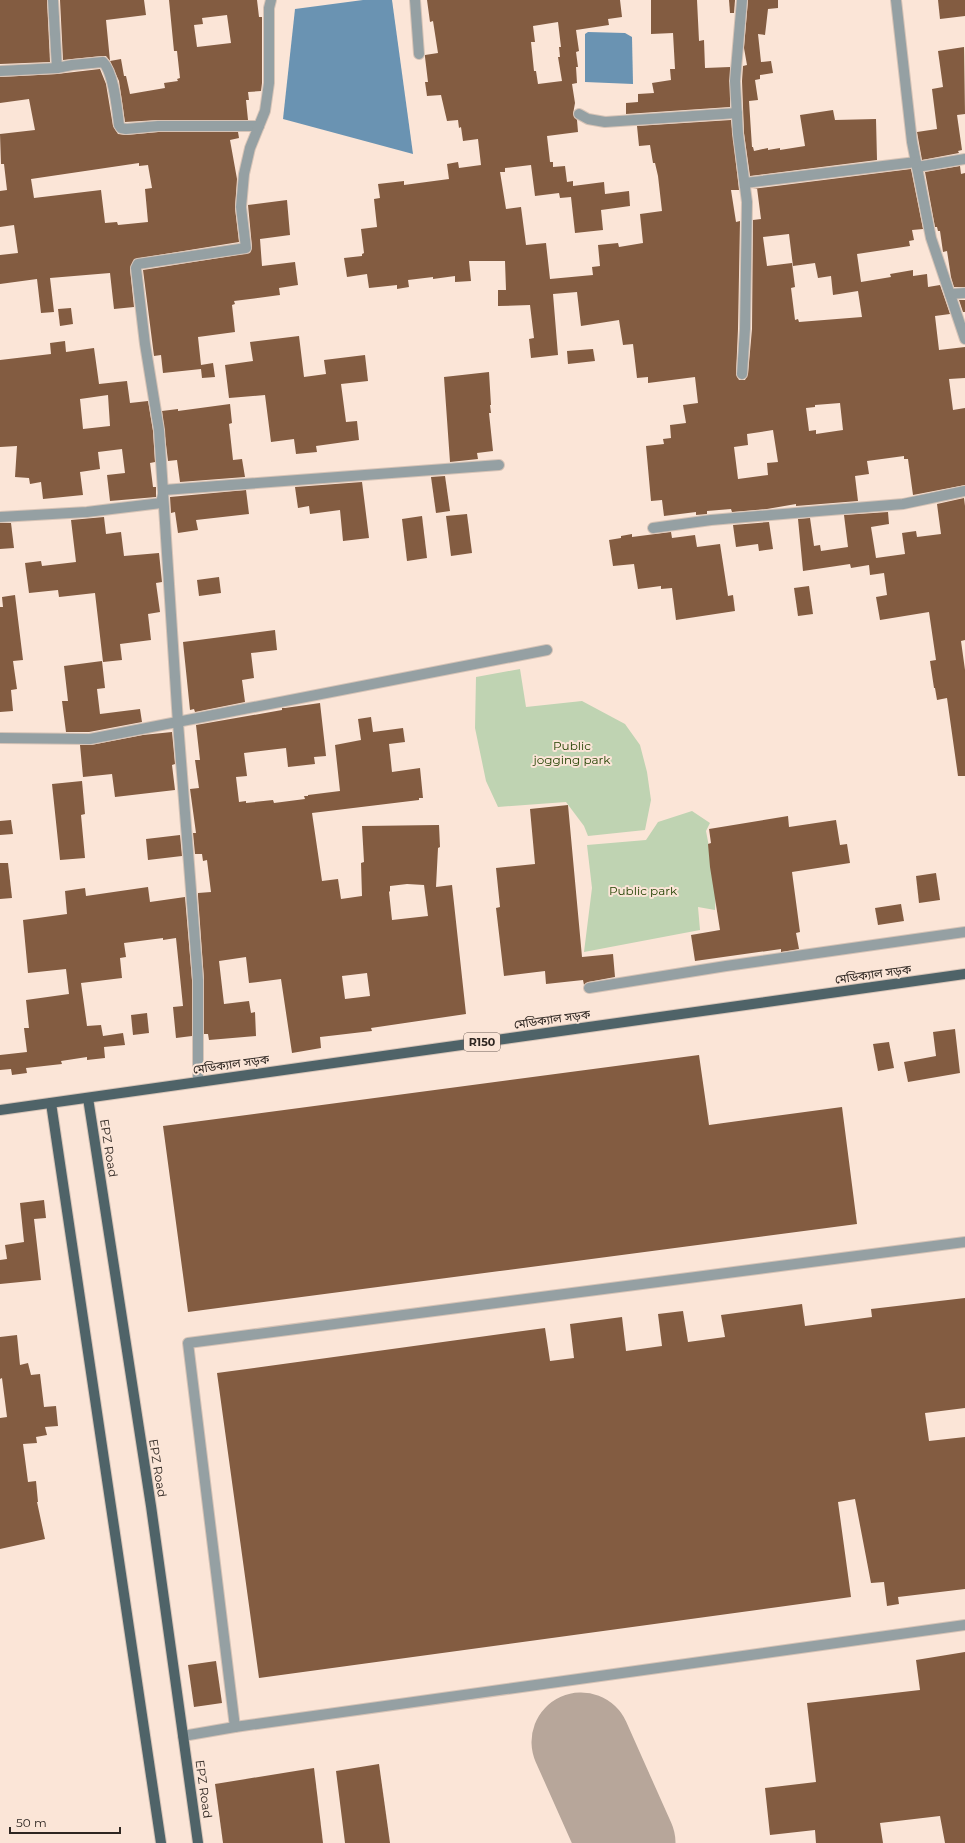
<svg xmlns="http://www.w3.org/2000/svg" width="965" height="1843" viewBox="0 0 965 1843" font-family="Montserrat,'Noto Sans Bengali',sans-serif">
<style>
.green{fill:#bfd3b2}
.water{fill:#6a93b2}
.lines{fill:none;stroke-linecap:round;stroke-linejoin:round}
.runway{stroke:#b7a69a;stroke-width:99}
.building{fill:#835c41;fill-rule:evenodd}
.minor-casing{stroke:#d6c3b6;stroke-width:12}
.major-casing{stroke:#d6c3b6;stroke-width:12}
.minor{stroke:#95a0a3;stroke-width:10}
.major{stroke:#4f6368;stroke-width:10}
.labels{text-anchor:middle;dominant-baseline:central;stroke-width:4;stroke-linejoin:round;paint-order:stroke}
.shield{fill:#fbe5d7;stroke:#6c5f58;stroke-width:1}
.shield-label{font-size:11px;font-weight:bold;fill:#2e2621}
.park-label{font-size:12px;fill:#224101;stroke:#fbe5d7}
.street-label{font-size:12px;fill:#2e2621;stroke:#fbe5d7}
</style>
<rect width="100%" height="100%" fill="#fbe5d7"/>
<g class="green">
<path d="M520,669l6,38 56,-6 43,23 15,21 7,27 4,28 -6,30 -57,6 -4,-10 -18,-24 -68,5 -12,-26 -11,-53 1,-51z"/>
<path d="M692,811l18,12 -4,8 10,52 -1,27 -17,-3 2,23 -116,22 8,-64 -5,-43 59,-5 12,-18z"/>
</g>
<g class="water">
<path d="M363,0h29l21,154 -130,-35 12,-110z"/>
<path d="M588,32l37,1 7,4 1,47 -48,-2v-48z"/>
</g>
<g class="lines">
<path class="runway" d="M581,1742l45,101"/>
</g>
<g class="building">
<path d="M0,0h47l3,62 -50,2z"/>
<path d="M60,0h84l2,15 -40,5 4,41 -4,-5h-4l-39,4z"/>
<path d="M169,0h88l2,17h3v66l-1,8 -13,1 1,8h-3l2,20h-90l-33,2 -6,-41 -9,-20 11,-2 3,17h2l4,18 35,-6 -1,-5 14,-2 -1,-2 3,-1 -3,-27h-3zM227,15l4,28 -34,4 -3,-22 9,-1 -1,-6z"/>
<path d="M427,0h193l2,17 -14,2 1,6 -33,5 3,21 -3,1 2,15h-2l1,16 -5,1 3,19 -2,11 4,6 1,12 -31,4 3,26h3v5l12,-1 2,16 6,-1v5l31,-4 1,12 24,-3 1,15 -29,4 2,20 -28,3 -4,-36 -11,1 -1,-5 -24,3 -4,-31 -26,3v4h-5l6,37 15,-2 5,38 20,-2 4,36 43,-4 -1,-8 8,-1 -2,-21 20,-2 1,4 24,-4 -3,-29 22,-3 -4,-35 -3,-13h-2l-3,-18 -11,1 -2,-20 94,-6 8,70h-8l5,32 4,-1 -2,108 -2,45 3,6h6l3,-6 4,-45 1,-109 8,-1 -4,-31 -5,1 159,-20 12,60 -11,1 2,10 -5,1 1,5 -53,8 4,28 30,-5 -1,-3 23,-4v6l14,-2 1,13 12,-2 10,29 -15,2 4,34 26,-3v31l-16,1 4,31 12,-2v77l-52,10 -5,-36h-4v-3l-37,5 2,13 -14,2 3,25 -62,5v-2l-29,5 -35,3 -1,-3 -24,2v3l-11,1v-3l-32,4 -2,-16 -11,1 -5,-55 18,-2 -1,-5 8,-1 -1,-13 16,-2 -3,-18 15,-2 -3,-26 -47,6v-6l-11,1 -4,-34 -10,1 -4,-25 -38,6 -4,-34 -24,2 5,61 -27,3 -2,-19 5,-1 -4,-33 -32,1v-16h8l-1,-29h-36l2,20 -16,1v-6l-22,3v-2l-25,3 1,7 -12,2v-4l-28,3 -2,-14 -20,3 -3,-19 18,-2v-2l2,-1 -3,-24 16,-2 -3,-28 6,-1 -2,-14 26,-3v4l45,-6 -2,-15 11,-2 1,6 22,-3 -3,-26 -15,2 -2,-14 -2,1 -1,-8 -11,1 -6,-26 -14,1 -2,-14h3l-3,-25v-2l13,-2 -5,-32 -3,1zM558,22l3,25h-2l1,10h-2l4,24 -24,3 -2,-13h-2l-3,-29h4l-2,-16zM789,234l4,32 22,-3 3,15 13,-2 2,19 25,-4 4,26 -63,5 -1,-3 -3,1 -4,-32 4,-1 -3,-24 -25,3 -4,-29zM840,403l3,27 -27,4v-4l-7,1 -3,-23 9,-1v-2zM773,430l5,32 -11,1 1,12 -30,4 -4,-32 14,-2 -1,-11z"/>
<path d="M651,0h46l2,41 5,-1 1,28 25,-1v40l-104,7v-11l12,-1v-8l16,-1 -2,-10 19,-3 -1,-11h5l-2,-36 -22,1z"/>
<path d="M729,0h6l-1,13h-4z"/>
<path d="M748,0h30v8l-10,1 -3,26 -7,-1 3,28 10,-1 2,12 -13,2v4l-5,1 3,20 -9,1 3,46h1l1,4 14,-3v2l12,-2v2l25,-4 -5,-31 33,-5 2,10 41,-1 1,41 -127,16 -6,-43 -2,-52 1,-15 4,-1 -3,-17z"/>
<path d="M938,0h27v16l-25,3z"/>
<path d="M964,47l1,67 -8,1 5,35 -4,1 1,2 -37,7 -5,-28 20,-3 -5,-40 11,-2 -5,-36z"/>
<path d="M100,69l6,15 7,42 5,8 8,1 32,-3h80l1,6 -9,2 7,39 -2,29 4,34 -105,17 -4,10 4,38 -20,2 -4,-36 -60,5 4,34 -13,1 -4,-34 -37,5v-29l18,-2 -4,-28 -14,2v-36l7,-1 -3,-26h-3l-1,-30 35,-4 -6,-31 -29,4v-26l57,-3zM139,163v3l9,-1 4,23 -7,1 3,33 -30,3 -1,-3 -12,1 -4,-33 -67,8 -3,-19z"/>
<path d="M960,166l1,8 4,-1v114h-11l-3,-10 -4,-26 -4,1 -3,-21h-2l-1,-4h-2l-10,-55z"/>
<path d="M287,200l3,35 -30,4 2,27 33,-4 3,23 -19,3 1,7 -46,6 1,3 -3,1 3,27 -37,5 3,28 12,-2 2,14 -13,1 -1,-9 -38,4 -2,-18 -7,1 -11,-86 107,-17 2,-6 -4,-42z"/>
<path d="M959,300h6v12h-2z"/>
<path d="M71,308l2,16 -13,2 -2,-17z"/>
<path d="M299,336l5,41 22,-3 -2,-14 41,-5 3,26 -27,3 5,38 11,-1 2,19 -43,6 1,6 -21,2 -2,-15 -23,3 -6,-47 -36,3 -4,-33 28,-4 -3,-19z"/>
<path d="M65,341l1,11 28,-4 5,36 28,-3 3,22 18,-2 5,30 2,31 -5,1 3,24h3v10l-46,4 -3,-26 18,-2 -3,-24 -24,3 2,17 -20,3 3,23 -40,4 -2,-17 -11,2 -1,-6 -14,-1 2,-31 -17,1v-87l51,-6 -1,-11zM108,395l2,31 -27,3 -3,-30z"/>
<path d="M593,349l2,12 -27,3 -1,-13z"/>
<path d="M489,372l2,33h-1l1,8h-2l4,38 -16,2 1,6 -28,3 -6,-85z"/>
<path d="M230,404l2,19 -3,1 4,36 9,-1 3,18 -65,5 -3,-22 -9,1 -6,-50 16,-2v2z"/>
<path d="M445,476l5,35 -14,2 -5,-36z"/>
<path d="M362,482l7,56 -26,3 -3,-31 -30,4 -1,-8 -11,2 -3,-21z"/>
<path d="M246,490l3,24 -53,6 2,10 -20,3 -3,-21 -4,1 -1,-16z"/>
<path d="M964,498l1,8v134l-4,1 4,29v106h-7l-11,-78 -10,2 -2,-12h-1l-4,-27 6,-1 -7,-48 -49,8 -4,-23 11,-2 -3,-22 -14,2 -1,-10 -18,3 -1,-4 -47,7 -5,-52 12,-1 4,28 6,-1 1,6 27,-4 -4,-32 44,-3 1,12 -18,3 5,31 29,-4 -3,-21 14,-2 1,6 24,-3 -4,-30z"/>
<path d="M467,514l5,39 -21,3 -5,-40z"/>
<path d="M422,516l5,42 -20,3 -5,-42z"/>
<path d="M104,517l2,17 15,-2 3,24 35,-3 3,29 -6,1 4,29 -12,2 3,26 -31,4 2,16 -19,2 -8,-69 -36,4 -1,-7 -29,3 -4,-30 16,-2 1,5 34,-4 -5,-42z"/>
<path d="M769,522l4,27 -14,2 -1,-7 -22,3 -3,-22z"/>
<path d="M0,523h11l3,25 -14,1z"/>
<path d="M671,532l1,6 23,-3 2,12 23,-3 8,52 5,-1 2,16 -59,9 -4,-32 -11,1v-3l-23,3 -4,-25 -21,2 -4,-26 12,-2v-2l11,-2v3z"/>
<path d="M219,577l2,16 -22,3 -2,-16z"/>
<path d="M809,586l4,28 -15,2 -4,-28z"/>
<path d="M15,595l8,65 -10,1 4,28 -6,1 2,21 -13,1v-105h3l-1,-10z"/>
<path d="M275,630l2,20 -26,3 3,25 -12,2 3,22 -50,10 -1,-3 -4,1 -7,-68z"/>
<path d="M102,661l3,27 -8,1 3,25 40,-5 2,13 -53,10h-23l-4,-31h6l-4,-35z"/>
<path d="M320,703l6,53 -12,1 1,7 -27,3 -2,-19 -42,5 3,23 -11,1 3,25 7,-1v2l27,-3 1,3 31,-4 -1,-3h4v-1l32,-4 -5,-46 26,-5 -3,-21 13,-2 2,15 30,-4 2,14 -16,2 3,28 28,-4 3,30h-4v2l-107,13 10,68 16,-2 3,20 21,-3 -1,-33 3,-1 -2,-36 77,-1 1,22 -2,1 -2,39 16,-2 14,129 -95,14 1,3 -52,6 1,11 -29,5 -11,-74 -32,4 -3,-26 -27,4 5,43 25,-3 2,12 4,-1 1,24 -47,4 -1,-6h-4v-54l-6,-84v-3l13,-1 -4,-32 -4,1 -1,-7h-7l-2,-21h3l-6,-44 9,-1 -4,-28h5l-4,-35 86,-15v-2h3zM407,884l17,1 4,31 -36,4 -3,-28 1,-1v-5zM367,973l3,23 -25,3 -3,-23z"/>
<path d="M172,732l3,32 -3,1 3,25 -60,7 -3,-23 -29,3 -3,-32h11l52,-10z"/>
<path d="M82,781l3,33 -4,1 4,43 -25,2 -8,-76z"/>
<path d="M568,805l14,152 31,-3 2,23 -27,5 -4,3 -1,-5 -37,4 -1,-13 -41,5 -8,-68 4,-1 -4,-39 39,-4 -5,-55z"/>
<path d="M788,816l1,11 47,-7 4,25 7,-1 3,19 -58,9 8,60 -4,1 3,16 -18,3v-3l-86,12 -4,-26 29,-5 -10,-63 -2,-23 3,-1 -2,-14z"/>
<path d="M11,820l2,14 -13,1v-14z"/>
<path d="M180,835l2,21 -34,4 -2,-21z"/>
<path d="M0,863h8l4,35 -12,1z"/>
<path d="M936,873l4,27 -21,3 -3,-27z"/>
<path d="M148,887l2,15 35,-5 7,83v56l-16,2 -3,-31 10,-1 -7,-68 -13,2v-2l-39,5 2,14 -6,1 2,20 -41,5 6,43 14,-1 2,11 20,-3 2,12 -21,2 1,11 -18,2v-3l-26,4 1,3 -36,4 1,5 -15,2 -1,-6 -11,1v-15l27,-3 -3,-24h5l-3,-28 43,-6 -3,-25 -38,4 -5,-53 44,-6 -2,-23 20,-3 1,8z"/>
<path d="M901,904l3,17 -26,4 -3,-17z"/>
<path d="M147,1013l2,20 -16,2 -2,-20z"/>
<path d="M955,1029l5,44 -52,9 -4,-20 32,-6 -3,-24z"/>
<path d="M889,1042l5,26 -16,3 -5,-27z"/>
<path d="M699,1055l10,70 133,-18 15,117 -669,88 -25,-186z"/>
<path d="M44,1200l2,18 -12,1 7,61 -41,4v-24l7,-1 -2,-14 19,-3 -4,-39z"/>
<path d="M965,1298v110l-40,5 4,28 36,-4v152l-67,8 1,7 -12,2 -3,-24 -13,1 -16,-84 -17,3 13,95 -592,81 -42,-305 328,-45 5,33 24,-3 -4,-34 52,-7 4,34 36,-5 -4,-32 25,-3 5,31 37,-5 -4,-22 81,-11 3,22 67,-9 -1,-8z"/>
<path d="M17,1335l3,30 8,-2 3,12 9,-1 4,33 12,-1 2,20 -13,1 2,8 -11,2 1,6 -14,1 5,38 8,-1 2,21h-1l8,37 -45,10v-131l7,-1 -5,-39 -2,1v-42z"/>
<path d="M965,1652v191h-20l-5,-27 -60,7 3,20h-67l-1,-13 -45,5 -5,-47 51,-6 -9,-79 113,-13 -4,-30z"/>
<path d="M216,1661l6,42 -28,4 -6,-42z"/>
<path d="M379,1764l11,79h-45l-9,-72z"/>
<path d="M314,1768l9,75h-100l-8,-59z"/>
</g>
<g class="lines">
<g class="minor-casing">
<g id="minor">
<path d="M53,0l4,68"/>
<path d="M415,0l4,54"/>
<path d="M896,0l16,142 19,96 34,101"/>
<path d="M0,71l57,-3 15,-3 31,-3c11,11 14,47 16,63l2,3 5,1 32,-3h101"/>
<path d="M579,114l9,5 17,3 132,-9"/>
<path d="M917,167l48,-8"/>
<path d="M745,183l171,-21"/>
<path d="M950,294l15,-1"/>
<path d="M742,374l3,-45 2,-127 -9,-68 -3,-53 7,-81"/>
<path d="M0,517l87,-5 74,-9 3,-13 335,-25"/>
<path d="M653,528l58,-8 192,-16 62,-13"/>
<path d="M0,738l90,1 457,-89"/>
<path d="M589,988l137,-22 239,-34"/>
<path d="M198,1082v-102l-20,-257 -19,-293 -14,-86 -9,-76 2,-4 108,-16 -5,-41 3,-33 6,-26 15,-37 4,-28v-75l2,-8"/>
<path d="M235,1727l-47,-384 777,-101"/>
<path d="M183,1736l52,-9 730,-102"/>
</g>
</g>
<g class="major-casing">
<g id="major">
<path d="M88,1098l63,408 47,337"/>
<path d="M51,1103l110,740"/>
<path d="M0,1110l965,-136"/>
</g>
</g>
<use href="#minor" class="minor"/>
<use href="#major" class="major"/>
</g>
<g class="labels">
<rect class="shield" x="464" y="1033" width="36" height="18" rx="3"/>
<g class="shield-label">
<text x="482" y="1042">R150</text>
</g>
<g class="park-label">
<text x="572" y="745">Public<tspan x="572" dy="14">jogging park</tspan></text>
<text x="643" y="890">Public park</text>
</g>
<g class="street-label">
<text transform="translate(873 974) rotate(-8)">মেডিক্যাল সড়ক</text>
<text transform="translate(552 1019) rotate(-8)">মেডিক্যাল সড়ক</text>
<text transform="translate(231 1064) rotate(-8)">মেডিক্যাল সড়ক</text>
<text transform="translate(109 1148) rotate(81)">EPZ Road</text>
<text transform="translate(158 1468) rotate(81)">EPZ Road</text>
<text transform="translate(204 1789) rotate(82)">EPZ Road</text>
</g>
</g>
<path d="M10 1827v6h110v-6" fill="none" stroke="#2e2621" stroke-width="2"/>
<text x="16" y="1827" font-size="12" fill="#2e2621" stroke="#fbe5d7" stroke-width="3" paint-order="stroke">50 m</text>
</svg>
